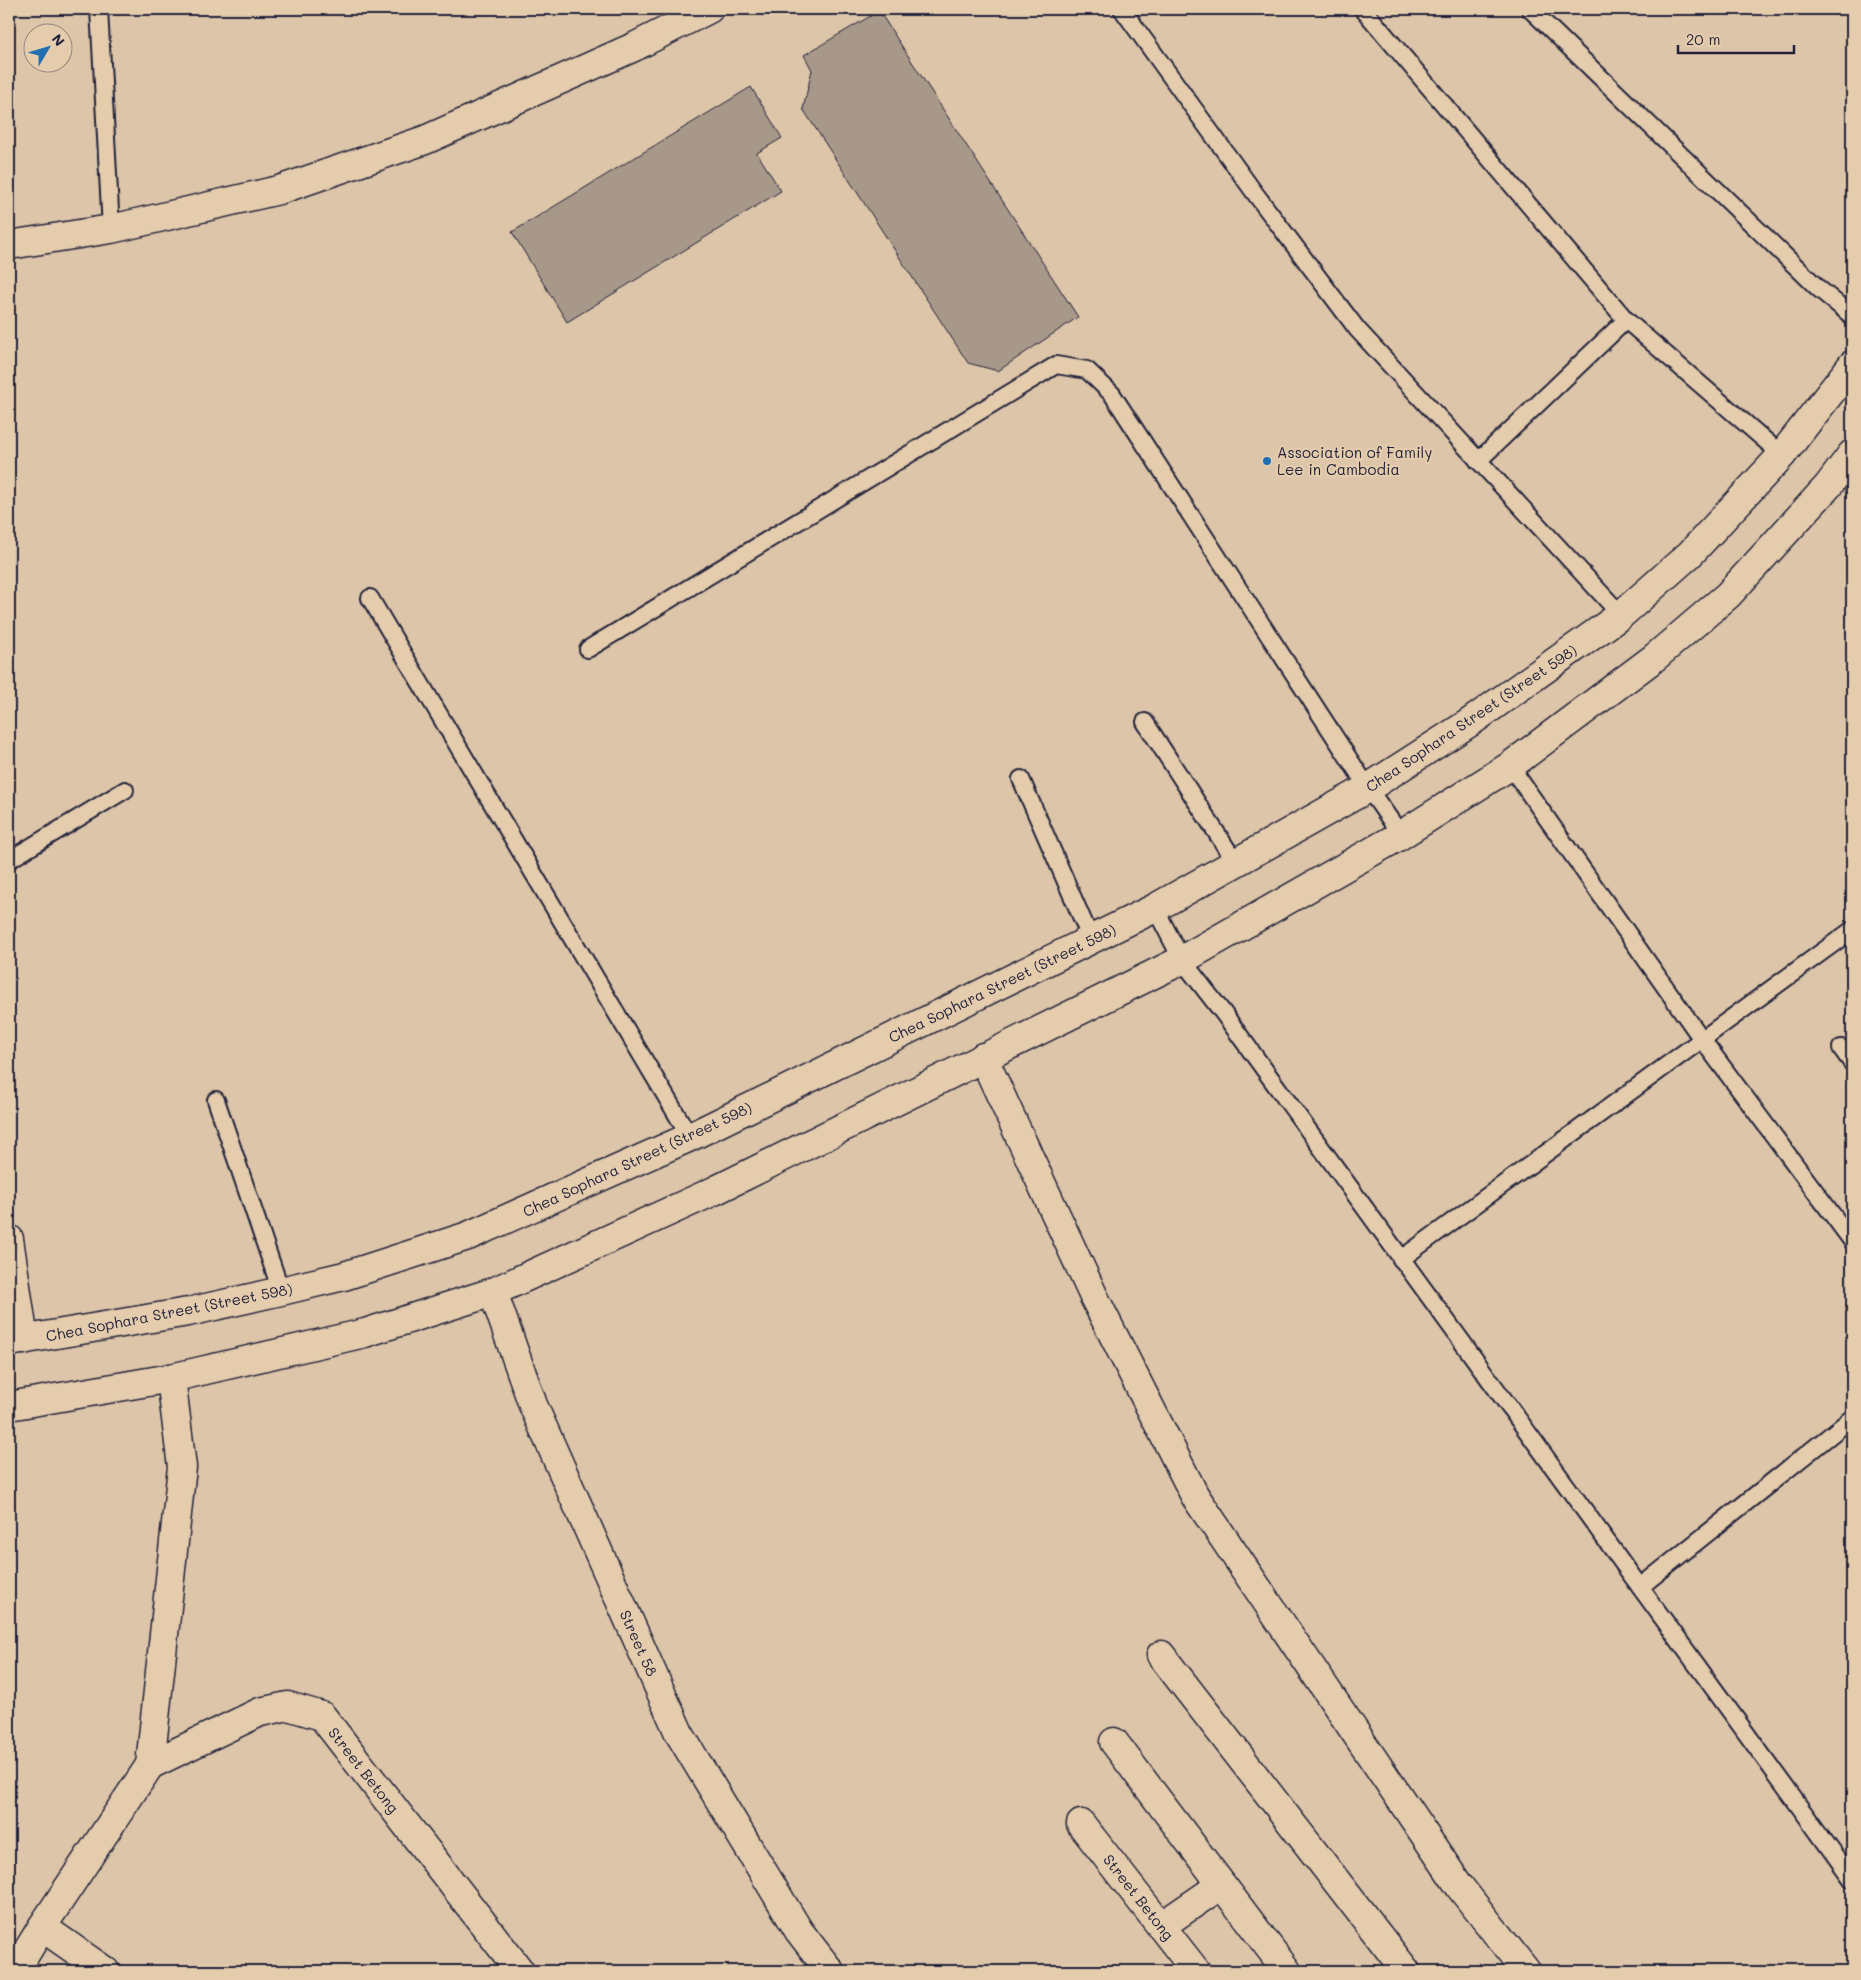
<svg xmlns="http://www.w3.org/2000/svg" width="1861" height="1980" viewBox="0 0 1861 1980" font-family="Mali,sans-serif">
<style>
.building{fill:#a8988a;stroke:#22223b}
.lines{fill:none;stroke-linecap:round;stroke-linejoin:round}
.lane-casing{stroke:#22223b;stroke-width:20}
.street-casing{stroke:#22223b;stroke-width:31}
.secondary-casing{stroke:#22223b;stroke-width:31}
.lane{stroke:#e4ccad;stroke-width:16}
.street{stroke:#e4ccad;stroke-width:28}
.secondary{stroke:#e4ccad;stroke-width:28}
.poi-dot{fill:#1f6fb2;stroke:#e4ccad;stroke-width:2}
.labels{text-anchor:middle;dominant-baseline:central;stroke-width:4;stroke-linejoin:round;paint-order:stroke}
.poi-label{font-size:15px;fill:#22223b;stroke:#e4ccad;text-anchor:start}
.street-label{font-size:15px;fill:#22223b;stroke:#e4ccad}
</style>
<rect width="100%" height="100%" fill="#dcc5a8"/>
<filter id="ink" filterUnits="userSpaceOnUse"><feTurbulence type="fractalNoise" baseFrequency=".02" numOctaves="2"/><feDisplacementMap in="SourceGraphic" scale="10" xChannelSelector="R" yChannelSelector="G"/><feConvolveMatrix kernelMatrix="1 2 1 2 8 2 1 2 1" color-interpolation-filters="sRGB"/></filter>
<g filter="url(#ink)">
<g class="building">
<path d="M879,11l199,306 -80,54 -30,-8 -165,-254 9,-39 -8,-15z"/>
<path d="M751,87l31,51 -25,15 24,38 -214,131 -55,-90z"/>
</g>
<g class="lines">
<g class="lane-casing">
<g id="lane">
<path d="M99,9l12,220"/>
<path d="M1122,9l132,183 103,137 264,286"/>
<path d="M1363,9l263,311 156,135"/>
<path d="M1530,9l288,279 34,28"/>
<path d="M1478,461l148,-141"/>
<path d="M370,598l320,539"/>
<path d="M588,649l468,-284 31,5 25,24 256,394 33,47"/>
<path d="M1145,722l91,141"/>
<path d="M1510,766l191,272 151,203"/>
<path d="M1021,779l70,160"/>
<path d="M9,860l116,-70"/>
<path d="M1155,908l27,52 42,54 628,865"/>
<path d="M1841,1048l11,15"/>
<path d="M216,1100l65,191"/>
<path d="M1401,1259l451,-329"/>
<path d="M1640,1587l212,-169"/>
</g>
</g>
<g class="street-casing">
<g id="street">
<path d="M9,245l102,-16 168,-39 146,-50 209,-93 75,-38"/>
<path d="M983,1057l112,242 100,197 265,391 66,84"/>
<path d="M9,1239l15,101"/>
<path d="M493,1292l40,113 146,328 120,198 31,40"/>
<path d="M1161,1655l245,316"/>
<path d="M1114,1742l173,229"/>
<path d="M150,1765l110,-53 28,-6 34,10 198,255"/>
<path d="M1081,1824l115,147"/>
<path d="M1161,1926l60,-41"/>
<path d="M42,1927l63,44"/>
<path d="M15,1971l27,-44 108,-162 32,-298 -11,-89"/>
</g>
</g>
<g class="secondary-casing">
<g id="secondary">
<path d="M9,1342l179,-30 93,-21 63,-15 124,-40 222,-99 465,-229 213,-120 101,-65 152,-108 69,-61 92,-99 70,-90"/>
<path d="M9,1406l162,-28 194,-45 128,-41 221,-101 468,-231 219,-125 109,-69 144,-108 74,-63 100,-109 24,-32"/>
</g>
</g>
<use href="#lane" class="lane"/>
<use href="#street" class="street"/>
<use href="#secondary" class="secondary"/>
</g>
</g>
<circle class="poi-dot" cx="1267" cy="461" r="5"/>
<g class="labels">
<g class="poi-label">
<text x="1277" y="452">Association of Family<tspan x="1277" dy="17">Lee in Cambodia</tspan></text>
</g>
<g class="street-label">
<text transform="translate(1471 718) rotate(-34)">Chea Sophara Street (Street 598)</text>
<text transform="translate(1002 983) rotate(-26)">Chea Sophara Street (Street 598)</text>
<text transform="translate(637 1159) rotate(-25)">Chea Sophara Street (Street 598)</text>
<text transform="translate(169 1312) rotate(-11)">Chea Sophara Street (Street 598)</text>
<text transform="translate(639 1643) rotate(66)">Street 58</text>
<text transform="translate(364 1770) rotate(52)">Street Betong</text>
<text transform="translate(1139 1897) rotate(52)">Street Betong</text>
</g>
</g>
<rect width="1861" height="1980" fill="none" stroke="#e4ccad" stroke-width="30"/>
<rect x="15" y="15" width="1831" height="1950" fill="none" stroke="#22223b" stroke-width="2" filter="url(#ink)"/>
<g transform="translate(48 48) rotate(52)"><circle r="24" fill="#e4ccad" stroke="#96887f"/>
<path d="M0-4L9 19L0 12L-9 19Z" fill="#1f6fb2"/>
<text y="-8" font-size="14" font-weight="bold" text-anchor="middle" fill="#22223b">N</text>
</g>
<path d="M1678 45v8h116v-8" fill="none" stroke="#22223b" stroke-width="2.5"/>
<text x="1686" y="45" font-size="15" fill="#22223b" stroke="#e4ccad" stroke-width="4" paint-order="stroke">20 m</text>
</svg>
